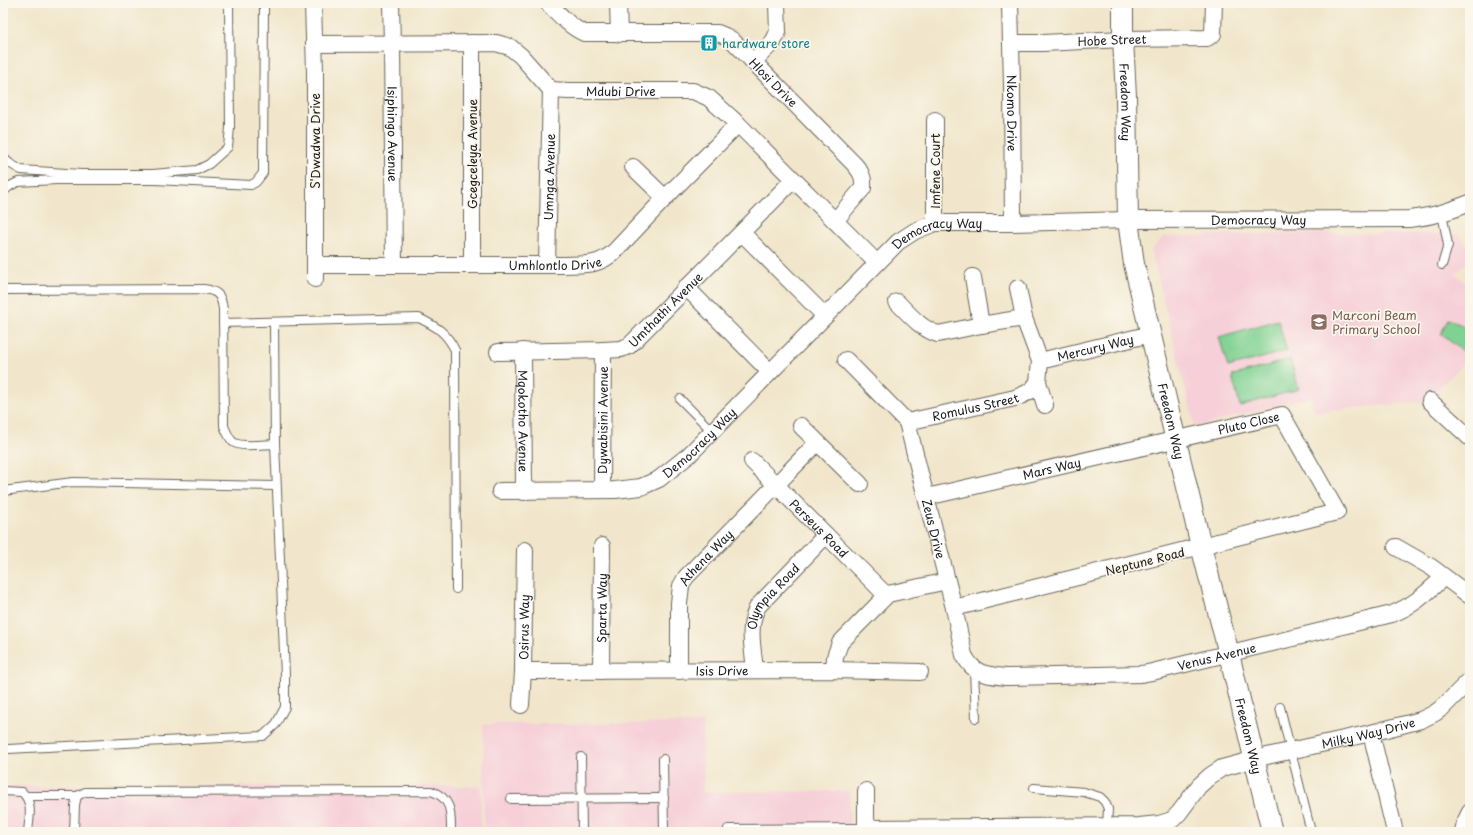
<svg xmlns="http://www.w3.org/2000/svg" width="1473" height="835" viewBox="0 0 1473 835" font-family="'Playpen Sans',sans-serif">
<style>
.built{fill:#f6cfd8}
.green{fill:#80d293;stroke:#4e7758}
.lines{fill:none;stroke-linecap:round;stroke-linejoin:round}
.service-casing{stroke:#676359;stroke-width:10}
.minor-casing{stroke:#676359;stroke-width:18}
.tertiary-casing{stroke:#676359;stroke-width:22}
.service{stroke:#fff;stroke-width:8}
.minor{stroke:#fff;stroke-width:16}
.tertiary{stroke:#fff;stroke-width:20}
.labels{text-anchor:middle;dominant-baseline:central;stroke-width:3.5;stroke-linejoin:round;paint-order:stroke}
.street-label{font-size:12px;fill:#1c1c1c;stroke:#fbf7ec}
.culture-label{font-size:12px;fill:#0d838f;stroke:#fbf7ec;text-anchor:start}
.education-label{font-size:12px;fill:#785e54;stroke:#fbf7ec;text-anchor:start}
</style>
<rect width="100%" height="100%" fill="#fbf7ec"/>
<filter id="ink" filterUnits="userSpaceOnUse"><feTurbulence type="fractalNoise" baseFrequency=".025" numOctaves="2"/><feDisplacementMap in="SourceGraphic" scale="8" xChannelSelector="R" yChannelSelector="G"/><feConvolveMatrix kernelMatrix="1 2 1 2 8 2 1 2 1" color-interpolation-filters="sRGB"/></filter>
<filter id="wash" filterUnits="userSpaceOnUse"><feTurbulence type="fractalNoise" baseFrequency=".012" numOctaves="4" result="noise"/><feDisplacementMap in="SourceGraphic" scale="16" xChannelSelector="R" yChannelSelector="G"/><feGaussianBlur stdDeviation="0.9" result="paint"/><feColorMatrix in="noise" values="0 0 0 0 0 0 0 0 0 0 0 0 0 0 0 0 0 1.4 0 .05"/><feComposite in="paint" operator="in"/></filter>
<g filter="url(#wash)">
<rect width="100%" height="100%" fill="#f1e6cb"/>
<g class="built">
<path d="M1284,233l173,1 13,13v12l-15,15 15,13v70l-44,44 -111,11 -4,-15 -116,30 -44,-176 12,-14z"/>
<path d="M703,723v69l146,-1 1,41h-366l-1,-108z"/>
<rect x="3" y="786" width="478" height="46"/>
</g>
<g class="green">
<path d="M1448,319l22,10v28l-29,-23z"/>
<path d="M1278,320l9,31 -59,16 -9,-30z"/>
<path d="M1290,359l9,30 -59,17 -8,-30z"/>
</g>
</g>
<g filter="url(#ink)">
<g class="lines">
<g class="service-casing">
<g id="service">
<path d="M3,157l6,6 12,7 60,4h72l44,-4 12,-6 19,-17 2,-19 -1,-125"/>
<path d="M3,192l7,-6 8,-4 38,-2h99l96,5 5,-3 7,-9 1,-170"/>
<path d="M1442,265l6,-20 -6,-32"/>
<path d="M3,290l201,-1c14,2 17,6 19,20l1,117c2,5 5,12 9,16 8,6 32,2 42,2"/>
<path d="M223,323l196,-5c18,9 27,14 36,32l1,239"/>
<path d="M680,399l32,32"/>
<path d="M3,491l70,-9 203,4"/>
<path d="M974,670l2,48"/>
<path d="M1280,707l31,125"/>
<path d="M8,749l255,-13 13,-12 9,-17v-32l-10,-231 -1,-122"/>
<path d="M581,757l1,75"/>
<path d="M663,759l1,73"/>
<path d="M1034,788l50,4 16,5 5,5 3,7 -1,18"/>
<path d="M3,791l19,1c12,11 7,26 6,40"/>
<path d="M26,796h51l8,-4 346,-1c21,7 20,22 20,41"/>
<path d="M511,799l153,-1"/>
<path d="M728,829l138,-1"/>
<path d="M74,832l1,-27 2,-9"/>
</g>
</g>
<g class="minor-casing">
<g id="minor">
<path d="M313,3l2,69v207"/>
<path id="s1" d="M391,3l1,41 2,221"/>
<path id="s2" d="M548,3c11,11 22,24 36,30h134l7,3 7,4 122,124c7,8 10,13 9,24l-28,33"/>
<path d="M618,3l1,31"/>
<path id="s3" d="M1010,3l2,82 1,138"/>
<path d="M472,43v222"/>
<path id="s4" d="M1011,43h32l80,-4 84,-1 6,-4 1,-31"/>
<path id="s5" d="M314,44l182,-1 14,4 11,9 30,34 17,1h125l16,7 29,26 139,139"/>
<path d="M753,62l20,-20 5,-10 -1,-29"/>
<path d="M935,120v103"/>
<path d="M633,167l32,31"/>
<path d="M742,233l83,83"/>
<path id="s6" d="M315,265h247c22,-1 36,2 53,-14l50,-53 73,-74"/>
<path id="s7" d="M547,265l4,-175"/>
<path d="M973,277l8,48"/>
<path d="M686,287l84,85"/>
<path d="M1018,288l6,30 16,43 -2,21 7,23"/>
<path d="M897,302c12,12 24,27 41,32l43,-9 43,-7"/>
<path id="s8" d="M523,351l1,141"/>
<path id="s9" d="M498,352l105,-2 18,-1 8,-3c55,-56 110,-110 164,-166"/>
<path id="s10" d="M846,360l61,62 47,186 10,47c10,20 22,20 43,22l134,-3 11,-2 240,-58c24,-10 33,-20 52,-37"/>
<path id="s11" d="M1040,361l111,-27"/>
<path d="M1430,401l40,37"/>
<path id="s12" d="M907,422l108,-24c10,-4 17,-6 23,-16"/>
<path d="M801,426l59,58"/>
<path id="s13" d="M752,461l131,131 5,2"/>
<path id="s14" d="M602,490l1,-140"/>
<path id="s15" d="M500,491l115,-1 26,-3 18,-8 30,-24 209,-213 17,-11 20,-8h78l115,-3 281,-1c25,-3 38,-7 61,-16"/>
<path id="s16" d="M927,497l355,-82 55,97 -383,96"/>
<path d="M1396,547l35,20 39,29"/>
<path id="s17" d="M755,670c-2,-22 -8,-44 3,-64l68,-71"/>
<path d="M834,670l1,-13 5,-14 48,-49 59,-13"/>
<path id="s18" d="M523,671l311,-1 86,2"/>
<path id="s19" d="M601,671l1,-125"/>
<path id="s20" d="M679,671v-68l2,-17 5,-9 131,-134"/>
<path id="s21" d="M521,705l2,-34 2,-121"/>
<path d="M1371,733l24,99"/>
<path d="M866,791v41"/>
<path id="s22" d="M866,828l273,-2 20,-2 13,-4 7,-7 20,-27 11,-10 12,-8 45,-12 104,-23 50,-13 14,-7 8,-6 27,-27"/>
<path d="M1463,832l2,-10 5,-10"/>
</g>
</g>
<g class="tertiary-casing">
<g id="tertiary">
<path id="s23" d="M1123,3v36l3,57 2,124 6,44 67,282 28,108 43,178"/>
</g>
</g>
<use href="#service" class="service"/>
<use href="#minor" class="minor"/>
<use href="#tertiary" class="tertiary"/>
</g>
</g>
<defs>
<g id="building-square" transform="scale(0.9)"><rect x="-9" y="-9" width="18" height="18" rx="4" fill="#0f9aa8" stroke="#fbf7ec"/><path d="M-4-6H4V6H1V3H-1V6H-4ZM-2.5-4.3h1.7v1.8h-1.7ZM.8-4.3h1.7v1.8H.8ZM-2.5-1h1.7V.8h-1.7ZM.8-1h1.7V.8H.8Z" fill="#fff"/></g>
<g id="school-square" transform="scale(0.9)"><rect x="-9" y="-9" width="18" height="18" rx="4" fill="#8d6e63" stroke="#fbf7ec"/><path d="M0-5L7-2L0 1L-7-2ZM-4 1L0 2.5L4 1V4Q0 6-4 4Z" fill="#fff"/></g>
</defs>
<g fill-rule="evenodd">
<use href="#building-square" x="709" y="43"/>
<use href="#school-square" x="1319" y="322"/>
</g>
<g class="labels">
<g class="street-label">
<text stroke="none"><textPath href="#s4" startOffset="101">Hobe Street</textPath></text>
<text stroke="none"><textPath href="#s2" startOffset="256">Hlosi Drive</textPath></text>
<text stroke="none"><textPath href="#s5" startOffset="326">Mdubi Drive</textPath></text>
<text stroke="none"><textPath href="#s23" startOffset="99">Freedom Way</textPath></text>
<text stroke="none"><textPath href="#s3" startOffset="110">Nkomo Drive</textPath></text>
<text stroke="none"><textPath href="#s1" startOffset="131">Isiphingo Avenue</textPath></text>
<text transform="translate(315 141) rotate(-90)">S'Dwadwa Drive</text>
<text transform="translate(472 154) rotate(-90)">Gcegceleya Avenue</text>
<text transform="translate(935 171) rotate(-90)">Imfene Court</text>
<text stroke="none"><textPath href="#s7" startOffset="88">Umnga Avenue</textPath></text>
<text stroke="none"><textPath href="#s15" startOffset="863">Democracy Way</textPath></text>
<text stroke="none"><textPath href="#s15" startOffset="539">Democracy Way</textPath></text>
<text stroke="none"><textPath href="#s6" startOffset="240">Umhlontlo Drive</textPath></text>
<text stroke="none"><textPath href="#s9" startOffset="183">Umthathi Avenue</textPath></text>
<text stroke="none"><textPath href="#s11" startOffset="57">Mercury Way</textPath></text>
<text stroke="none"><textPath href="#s12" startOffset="70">Romulus Street</textPath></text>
<text stroke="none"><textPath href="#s14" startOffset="70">Dywabisini Avenue</textPath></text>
<text stroke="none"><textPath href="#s8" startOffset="70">Mqokotho Avenue</textPath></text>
<text stroke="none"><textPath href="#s23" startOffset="423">Freedom Way</textPath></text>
<text stroke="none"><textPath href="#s16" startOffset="330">Pluto Close</textPath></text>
<text stroke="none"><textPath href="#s15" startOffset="215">Democracy Way</textPath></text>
<text stroke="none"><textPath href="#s16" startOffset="128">Mars Way</textPath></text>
<text stroke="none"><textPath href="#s10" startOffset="197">Zeus Drive</textPath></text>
<text stroke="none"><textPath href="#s13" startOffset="95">Perseus Road</textPath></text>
<text stroke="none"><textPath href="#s20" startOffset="123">Athena Way</textPath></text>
<text transform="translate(1145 561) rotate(-14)">Neptune Road</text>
<text stroke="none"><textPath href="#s17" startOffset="81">Olympia Road</textPath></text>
<text stroke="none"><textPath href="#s19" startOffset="63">Sparta Way</textPath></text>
<text stroke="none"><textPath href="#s21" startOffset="78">Osirus Way</textPath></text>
<text stroke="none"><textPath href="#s10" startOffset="590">Venus Avenue</textPath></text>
<text stroke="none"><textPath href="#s18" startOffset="199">Isis Drive</textPath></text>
<text stroke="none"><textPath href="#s22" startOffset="530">Milky Way Drive</textPath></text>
<text stroke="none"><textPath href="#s23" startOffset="747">Freedom Way</textPath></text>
</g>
<g class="culture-label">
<text x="722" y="43">hardware store</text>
</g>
<g class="education-label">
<text x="1332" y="315">Marconi Beam<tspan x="1332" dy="14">Primary School</tspan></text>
</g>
</g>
<rect width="1473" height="835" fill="none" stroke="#fbf7ec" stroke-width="16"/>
</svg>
